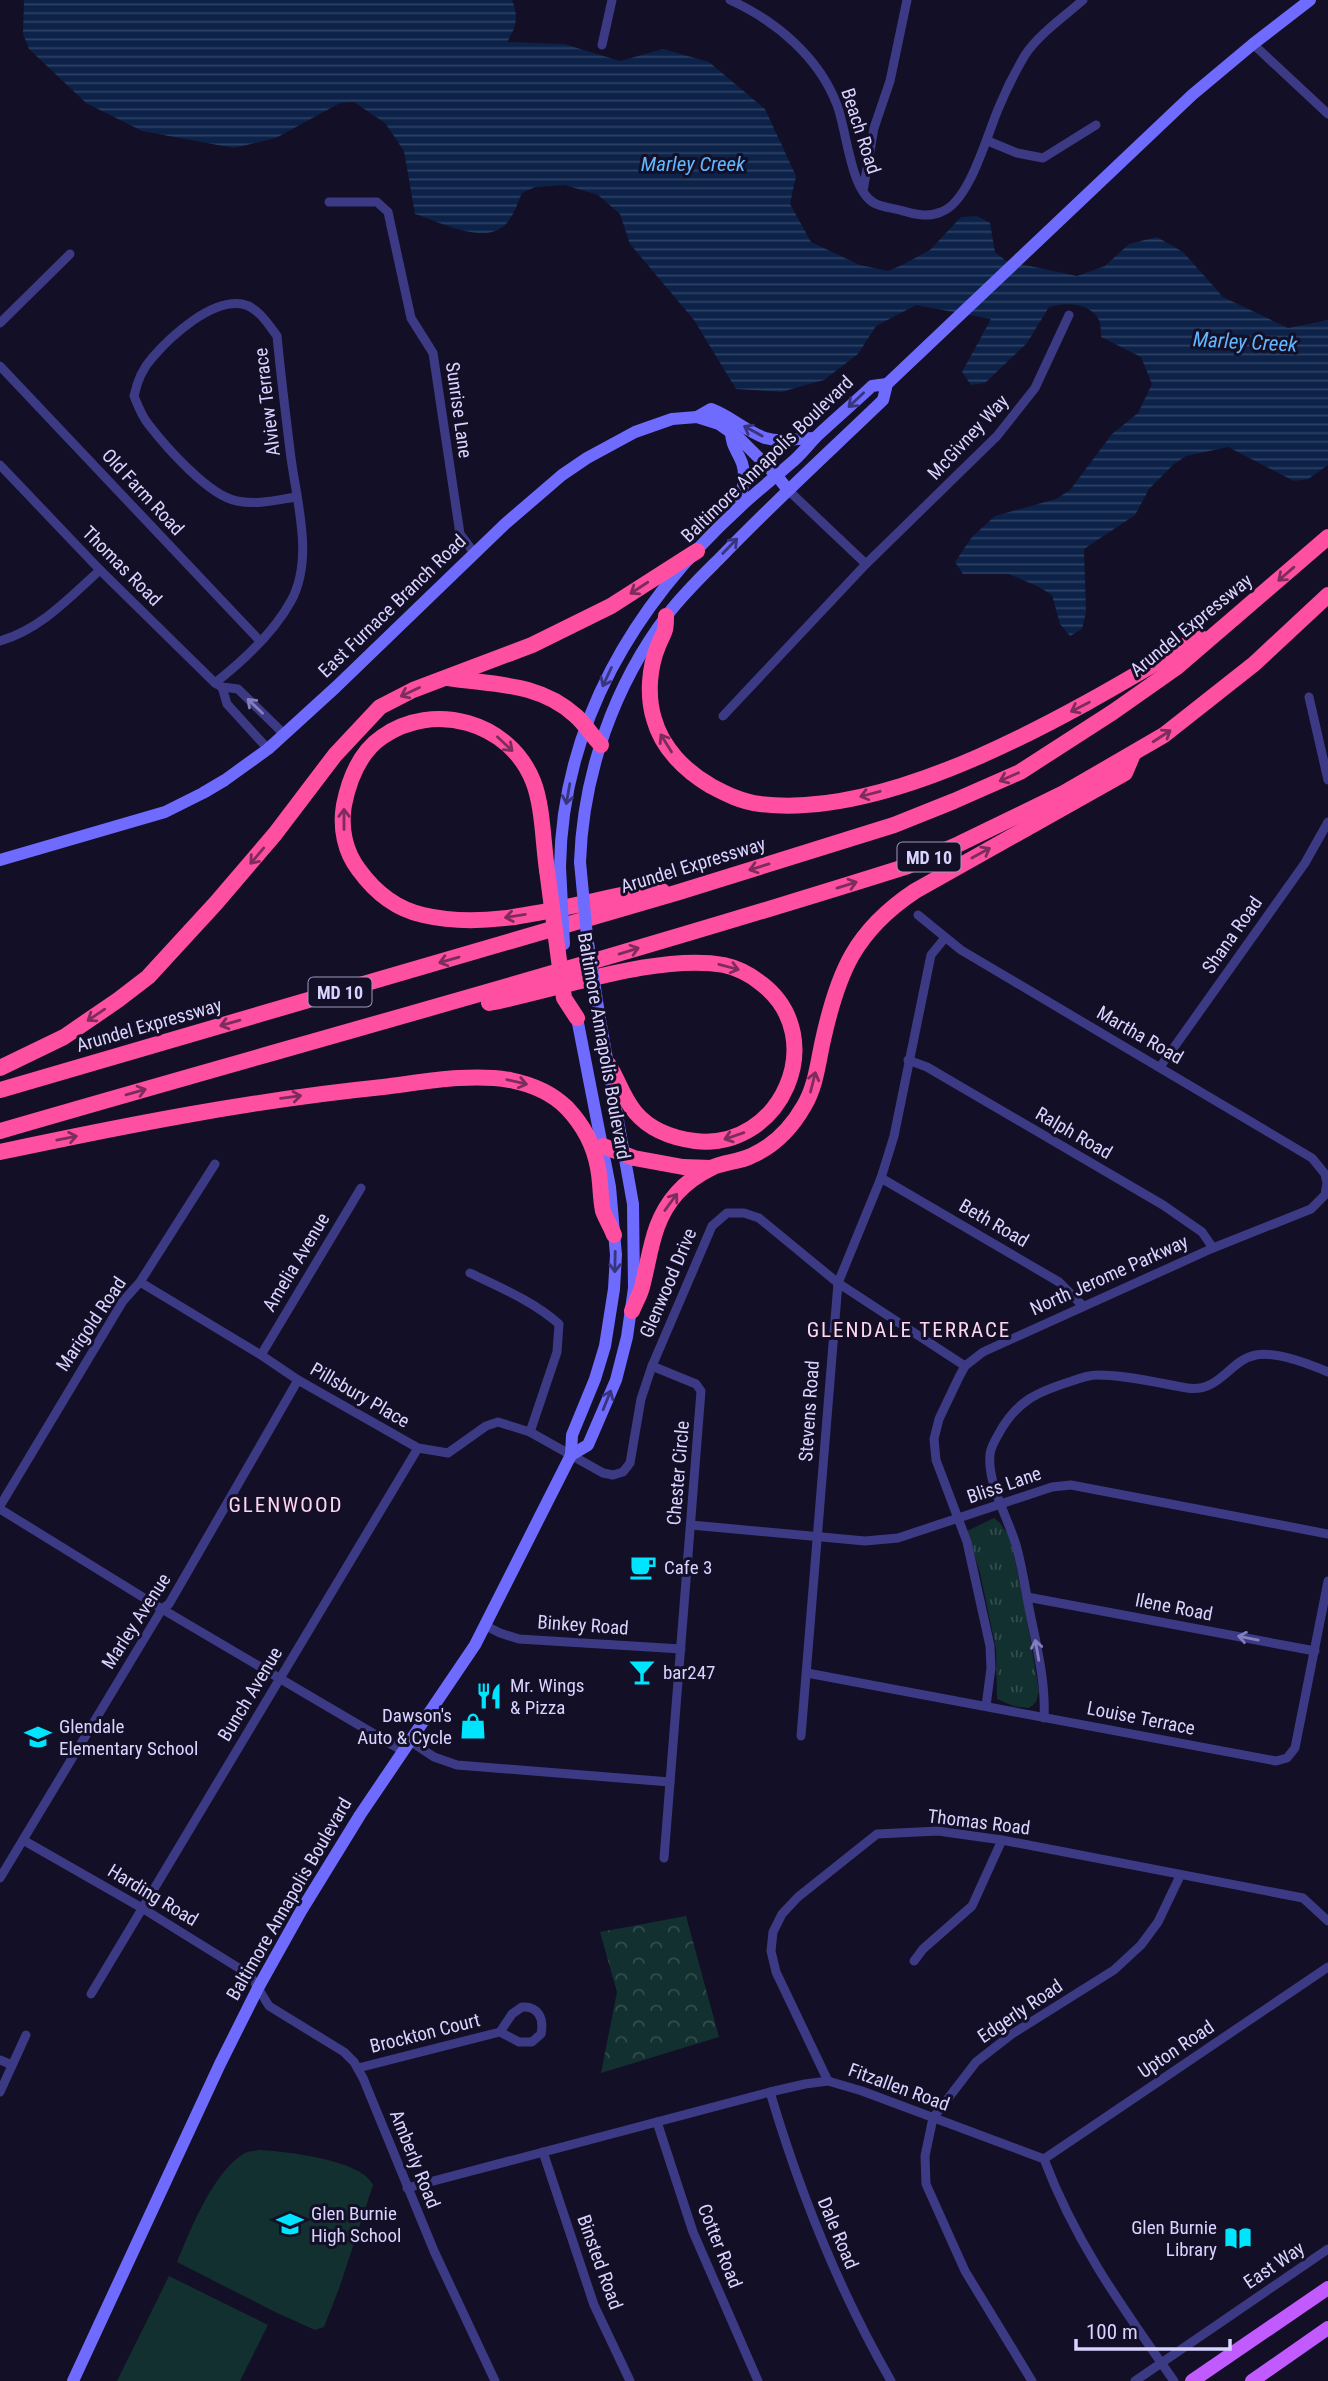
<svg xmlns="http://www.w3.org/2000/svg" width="1328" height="2381" viewBox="0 0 1328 2381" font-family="'Roboto Condensed',sans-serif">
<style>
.forest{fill:url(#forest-crowns)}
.park{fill:url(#park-tufts)}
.garden{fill:#12302f}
.water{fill:url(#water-rules)}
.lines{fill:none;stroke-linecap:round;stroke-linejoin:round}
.street{stroke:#3d3a85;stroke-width:9}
.secondary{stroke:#6f6bff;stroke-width:12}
.primary{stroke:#c25bff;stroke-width:14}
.highway{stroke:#ff4fa3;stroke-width:16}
.secondary-bridge{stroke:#6f6bff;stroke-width:12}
.highway-bridge{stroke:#ff4fa3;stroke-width:16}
.oneway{stroke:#38347d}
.oneway2{stroke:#7d2c5e}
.oneway3{stroke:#837fbc}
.labels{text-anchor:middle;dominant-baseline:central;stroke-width:6;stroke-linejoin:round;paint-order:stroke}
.shield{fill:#130f26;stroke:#9e99be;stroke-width:2}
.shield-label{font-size:18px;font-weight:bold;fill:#d9d4ff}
.street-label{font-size:19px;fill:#d9d4ff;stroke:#130f26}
.poi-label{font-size:19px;fill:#d9d4ff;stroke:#130f26;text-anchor:start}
.water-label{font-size:21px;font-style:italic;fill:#62b6ff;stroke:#130f26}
.neighbourhood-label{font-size:21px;letter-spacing:2px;fill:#ffd6f0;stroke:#130f26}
</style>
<defs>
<pattern id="forest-crowns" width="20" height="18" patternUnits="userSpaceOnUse" patternTransform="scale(1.75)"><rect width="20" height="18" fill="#12302f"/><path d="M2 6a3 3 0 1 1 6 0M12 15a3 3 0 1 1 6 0" fill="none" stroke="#344d4e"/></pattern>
<pattern id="park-tufts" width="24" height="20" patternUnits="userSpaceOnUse" patternTransform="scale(1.75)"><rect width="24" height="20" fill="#12302f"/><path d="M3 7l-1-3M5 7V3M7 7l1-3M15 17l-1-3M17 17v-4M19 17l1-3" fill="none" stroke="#344d4e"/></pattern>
<pattern id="water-rules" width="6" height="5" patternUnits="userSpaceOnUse" patternTransform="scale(1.75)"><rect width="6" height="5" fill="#0c2248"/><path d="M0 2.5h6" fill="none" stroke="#2f4163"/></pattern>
</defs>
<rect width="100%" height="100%" fill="#130f26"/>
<path class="forest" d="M686,1916l33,121 -118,36 16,-81 -17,-60z"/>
<path class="park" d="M994,1518l6,5 10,14 14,66 15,88 -3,11 -7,6 -16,-2 -16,-7 -1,-50 -16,-76 -13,-42z"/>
<g class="garden">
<path d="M259,2150c25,1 104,10 114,35l-33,101 -16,41 -9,3 -40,-18 -98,-50c13,-32 36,-89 66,-108 5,-3 11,-3 16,-4z"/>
<path d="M169,2276l99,49 -28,56h-123z"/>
</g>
<path class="water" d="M24,0h488c7,17 4,28 -5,42l57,2 56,17 43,-12 46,13 56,47 31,67 -6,28 21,38 49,23 28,6 14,-6 28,-15 31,-33 16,-1 13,7 5,29 11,9 71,15 28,-10 24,-22 28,-7 26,15 40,45 65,31 40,-8v145l-20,14 -14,2 -66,-34 -42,9 -12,8 -25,25 -14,26 -51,34 2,63 -4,17 -12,7 -10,-12 -8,-29 -13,-8 -30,-13h-46l-8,-12 17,-25 23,-21 61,-17 14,-9 42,-56 26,-21 14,-29 -11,-27 -40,-20c0,-5 0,-12 -2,-17 -9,-18 -34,-18 -50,-13l-22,36 -42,40 -14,2 -9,-13 29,-53 -75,-14 -40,21 -18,28 -34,26 -43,12 -45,-3 -42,-69 -64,-76 -10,-30 -22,-19 -33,-10 -30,2 -13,6c-5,11 -10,30 -23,36 -21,13 -62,-8 -84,-15l-11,-63 -19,-28 -31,-21 -14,1 -64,35 -42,10 -92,-17 -56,-28 -57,-54 -6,-15z"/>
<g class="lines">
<g class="street">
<path d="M730,0c46,21 89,57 107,105 10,26 13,84 37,98 7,4 18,5 26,7 14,4 27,8 41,2 29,-10 46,-78 58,-105 7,-17 16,-35 26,-52 14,-21 39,-38 58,-55"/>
<path d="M1253,44l75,70"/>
<path d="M602,45l10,-45"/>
<path d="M988,141l29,12 26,5 53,-33"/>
<path d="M863,191l11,-63 16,-47 17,-81"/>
<path d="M329,202h48l11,10 23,106 22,35 27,181 15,20"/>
<path d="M0,323l70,-69"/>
<path d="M0,366l260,275"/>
<path d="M0,465l100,105 115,113 7,4 16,2 46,45"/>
<path d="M788,490l78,74"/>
<path d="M0,641c41,-12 69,-43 100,-71"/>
<path d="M215,683c28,-22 59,-51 76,-82 23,-42 6,-98 0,-143 -5,-40 -10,-81 -14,-122 -9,-12 -19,-29 -35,-32 -31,-5 -71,32 -90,54 -10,11 -15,24 -18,38 4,10 8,21 15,29 17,22 60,71 88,76 20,4 39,-1 59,-4"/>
<path d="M222,687l5,17 41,45"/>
<path d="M1309,697l19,83"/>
<path d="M723,716l143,-152 131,-128 38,-48 34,-73"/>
<path d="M918,915l43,35 351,208 13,16 2,9 -2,12 -14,14 -98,39 -230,104 -18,14 -6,11 -20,42 -5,20 2,21 31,82 23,104 1,22 -5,38"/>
<path d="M908,1060l19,7 236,138 39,27 11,16"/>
<path d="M1160,1067l145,-204 23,-41"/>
<path d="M881,1178l178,104 24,24"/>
<path d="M470,1273c31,15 63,28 89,51l-2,28 -27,80"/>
<path d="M140,1282l121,73 37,25 120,68 30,5 38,-27 12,-4 32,10 73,41 10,2 10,-3 7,-9 11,-64 11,-33 60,-140 15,-13h17l15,5 79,65 127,83"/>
<path d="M261,1355l100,-167"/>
<path d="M652,1366l44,18 5,7 -37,467"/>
<path d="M0,1506l123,-205 17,-19 75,-118"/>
<path d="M0,1509l162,100 241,142"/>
<path d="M691,1525l174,16 33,-3 154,-51 19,-2 257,49"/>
<path d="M1027,1597l288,54"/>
<path d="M486,1626l14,7 19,6 162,10"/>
<path d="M807,1673l469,88 11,-3 8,-10 33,-167"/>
<path d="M1044,1718c2,-37 -8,-74 -15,-110 -4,-21 -7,-42 -13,-63 -8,-27 -29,-62 -26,-91 1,-6 5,-14 8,-19 18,-34 39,-43 74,-54 8,-3 17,-6 26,-6 29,0 60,8 89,13 33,5 42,-28 69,-33 20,-4 53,9 72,17"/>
<path d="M801,1736l37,-453 43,-105 13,-42 37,-181 13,-16"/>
<path d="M410,1741l24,16 23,8 213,17"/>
<path d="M23,1840l119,68 108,67 19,31 75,46 10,10 9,16 71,173 61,130"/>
<path d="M0,1878l162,-269 7,-5 129,-224"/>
<path d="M914,1961l9,-12 49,-43 30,-66"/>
<path d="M91,1994l327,-546"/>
<path d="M0,2060l12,5"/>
<path d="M358,2068l142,-36 19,10h13l9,-8c3,-15 -2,-28 -19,-27l-10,7 -12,18"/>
<path d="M828,2081l-52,-109 -5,-21 2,-19 9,-18 16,-17 79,-63 61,-3 64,9 301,58 25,23"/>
<path d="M0,2092l26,-57"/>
<path d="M770,2092c30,101 68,197 121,289"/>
<path d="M657,2122l36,110 65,149"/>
<path d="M543,2152l51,153 36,76"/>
<path d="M1044,2159l284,-192"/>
<path d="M407,2188l363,-96 35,-8 23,-3 34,10 182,68c32,85 79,149 130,222"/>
<path d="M1032,2381l-67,-110 -39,-87 -1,-28 8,-38 43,-56 36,-28 102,-64 27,-25 17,-23 22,-46"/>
<path d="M1135,2381l193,-132"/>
</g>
<g class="secondary">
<path d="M697,417l14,-8c19,7 35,22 54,29 17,5 33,0 50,0"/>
<path d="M731,431c0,15 6,19 11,32 5,14 -1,31 -4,45"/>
<path d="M0,860l165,-48 38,-19 22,-13 43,-31 68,-62 169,-163 57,-49 25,-17 48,-26 37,-13 25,-2 22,7 20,14 38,38 11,14"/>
<path d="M580,862c3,-88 34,-177 88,-248 16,-21 35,-39 54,-58 52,-54 107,-104 161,-156l4,-16 305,-289 61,-51 57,-44"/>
<path d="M560,867c2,-143 75,-264 179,-359 17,-16 35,-30 52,-45 10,-8 17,-18 26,-27 18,-17 37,-33 55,-50l15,-2"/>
<path d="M571,1455l17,-10 28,-65 11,-43 7,-49 -1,-84 -34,-190"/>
<path d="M73,2381l147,-317 38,-76 43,-77 59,-96 115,-170 96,-190 1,-20 23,-56 10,-33 9,-57 2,-34 -6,-68 -33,-169"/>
</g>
<g class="primary">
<path d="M1192,2381l136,-93"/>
<path d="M1252,2381l76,-53"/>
</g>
<g class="highway">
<path d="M666,616c0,18 -2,15 -8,30 -9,22 -11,50 -4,73 8,29 31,52 57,67 15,8 31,16 49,18 137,17 325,-99 440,-167"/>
<path d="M448,678c45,7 91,4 128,38 9,8 16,20 25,29"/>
<path d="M547,870c-4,-27 -4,-64 -14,-89 -24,-60 -100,-80 -151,-44 -22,15 -33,43 -38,68 -4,23 1,47 15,65 16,22 37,39 64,45 72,17 149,-12 220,-24h19"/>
<path d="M489,1003c68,-13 169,-50 235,-38 14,3 27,10 38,19 69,54 19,167 -67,157 -23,-3 -45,-11 -60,-29 -12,-14 -17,-32 -26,-47"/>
<path d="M0,1068l64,-31 54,-37 30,-23 68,-74 59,-69 60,-79 45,-48 33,-17 119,-45 79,-39 86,-55"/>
<path d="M0,1090l679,-198 215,-67 60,-24 66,-29 93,-60 64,-45 151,-130"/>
<path d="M0,1131c303,-88 607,-170 908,-265l51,-22 105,-51 100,-58 90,-71 74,-69"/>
<path d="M603,1146l31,12 49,9 28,1"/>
<path d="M0,1152c127,-27 254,-52 383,-65 41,-5 86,-14 127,-7 20,4 42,13 57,28 16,17 27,37 31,60 3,14 2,29 5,43 3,8 8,16 11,24"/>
<path d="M632,1311c3,-8 8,-16 10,-24 9,-34 10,-66 35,-94 8,-9 22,-19 34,-25 12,-6 28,-6 40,-12 23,-10 41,-29 53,-50 12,-20 14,-44 19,-66 15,-68 32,-109 92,-149l210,-118 8,-19"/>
</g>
<g class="secondary-bridge">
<path d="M580,862l7,74 12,78"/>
<path d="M560,867l4,77"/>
</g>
<path class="highway-bridge" d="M547,870l17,128 13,20"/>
</g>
<defs><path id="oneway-shaft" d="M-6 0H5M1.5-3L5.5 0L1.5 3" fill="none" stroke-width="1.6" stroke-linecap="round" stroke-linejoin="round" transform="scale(1.75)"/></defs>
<g class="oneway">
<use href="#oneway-shaft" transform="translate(856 400) rotate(137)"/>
<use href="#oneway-shaft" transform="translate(753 431) rotate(-151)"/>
<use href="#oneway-shaft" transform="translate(730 546) rotate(-46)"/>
<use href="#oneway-shaft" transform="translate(607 677) rotate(115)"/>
<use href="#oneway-shaft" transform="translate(568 794) rotate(100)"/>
<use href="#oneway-shaft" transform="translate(615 1262) rotate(91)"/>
<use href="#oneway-shaft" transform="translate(607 1400) rotate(-68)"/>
</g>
<g class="oneway2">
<use href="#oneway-shaft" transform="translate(1286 574) rotate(139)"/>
<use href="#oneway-shaft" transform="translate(639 588) rotate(147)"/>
<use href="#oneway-shaft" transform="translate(410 692) rotate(155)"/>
<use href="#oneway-shaft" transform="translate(1080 707) rotate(153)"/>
<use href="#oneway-shaft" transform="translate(1162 736) rotate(-33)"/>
<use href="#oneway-shaft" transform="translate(666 743) rotate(-122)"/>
<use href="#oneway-shaft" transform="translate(505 744) rotate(43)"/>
<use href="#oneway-shaft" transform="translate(1009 777) rotate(156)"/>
<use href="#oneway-shaft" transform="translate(870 794) rotate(165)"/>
<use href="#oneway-shaft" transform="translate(344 819) rotate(-90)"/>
<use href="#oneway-shaft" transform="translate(981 853) rotate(-29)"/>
<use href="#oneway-shaft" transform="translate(257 856) rotate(130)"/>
<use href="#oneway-shaft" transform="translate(759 867) rotate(163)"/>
<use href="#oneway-shaft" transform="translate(847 885) rotate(-17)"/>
<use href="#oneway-shaft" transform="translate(515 916) rotate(171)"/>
<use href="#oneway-shaft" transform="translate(629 951) rotate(-17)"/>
<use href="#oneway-shaft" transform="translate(449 960) rotate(164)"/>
<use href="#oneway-shaft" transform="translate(729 967) rotate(15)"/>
<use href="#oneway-shaft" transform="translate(96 1015) rotate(146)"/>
<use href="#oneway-shaft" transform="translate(230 1023) rotate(164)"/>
<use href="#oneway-shaft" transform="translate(517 1082) rotate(13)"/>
<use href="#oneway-shaft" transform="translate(813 1082) rotate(-76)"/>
<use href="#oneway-shaft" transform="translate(136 1092) rotate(-16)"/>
<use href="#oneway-shaft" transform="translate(291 1097) rotate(-7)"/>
<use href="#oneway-shaft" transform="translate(734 1136) rotate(161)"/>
<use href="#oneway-shaft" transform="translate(67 1138) rotate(-11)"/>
<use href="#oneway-shaft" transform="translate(671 1202) rotate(-54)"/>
</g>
<g class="oneway3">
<use href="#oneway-shaft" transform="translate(255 706) rotate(-136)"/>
<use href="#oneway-shaft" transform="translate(1248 1638) rotate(-169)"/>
<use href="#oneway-shaft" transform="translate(1037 1650) rotate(-100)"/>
</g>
<defs>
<g id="cafe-bare" transform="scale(2.1)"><path d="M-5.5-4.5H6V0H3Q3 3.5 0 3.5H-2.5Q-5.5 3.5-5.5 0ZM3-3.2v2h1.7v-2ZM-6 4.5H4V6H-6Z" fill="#00e5ff" stroke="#130f26" stroke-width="2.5" paint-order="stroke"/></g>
<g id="bar-bare" transform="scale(2.1)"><path d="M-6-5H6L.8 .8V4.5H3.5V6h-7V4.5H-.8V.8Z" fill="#00e5ff" stroke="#130f26" stroke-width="2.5" paint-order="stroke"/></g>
<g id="restaurant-bare" transform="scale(2.1)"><path d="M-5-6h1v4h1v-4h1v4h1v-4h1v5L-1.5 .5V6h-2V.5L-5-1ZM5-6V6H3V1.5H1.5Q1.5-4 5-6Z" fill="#00e5ff" stroke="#130f26" stroke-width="2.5" paint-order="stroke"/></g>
<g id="shop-bare" transform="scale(2.1)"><path d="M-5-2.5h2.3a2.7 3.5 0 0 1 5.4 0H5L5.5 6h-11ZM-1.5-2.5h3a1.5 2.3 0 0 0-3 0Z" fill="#00e5ff" stroke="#130f26" stroke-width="2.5" paint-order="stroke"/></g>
<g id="school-bare" transform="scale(2.1)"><path d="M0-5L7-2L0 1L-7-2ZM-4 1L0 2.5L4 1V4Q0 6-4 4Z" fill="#00e5ff" stroke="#130f26" stroke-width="2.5" paint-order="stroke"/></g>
<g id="library-bare" transform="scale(2.1)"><path d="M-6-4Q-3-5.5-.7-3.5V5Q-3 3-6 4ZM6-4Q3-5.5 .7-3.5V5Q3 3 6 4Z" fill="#00e5ff" stroke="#130f26" stroke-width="2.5" paint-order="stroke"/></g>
</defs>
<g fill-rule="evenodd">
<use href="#cafe-bare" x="643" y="1567"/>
<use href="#bar-bare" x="642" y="1672"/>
<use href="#restaurant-bare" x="489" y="1696"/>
<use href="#shop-bare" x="473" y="1726"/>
<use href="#school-bare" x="38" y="1737"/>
<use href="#school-bare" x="290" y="2224"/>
<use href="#library-bare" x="1238" y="2238"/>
</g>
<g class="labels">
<g class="shield">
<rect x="897.5" y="842.5" width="63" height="29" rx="5"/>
<rect x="308.5" y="977.5" width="63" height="29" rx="5"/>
</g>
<g class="shield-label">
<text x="929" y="857">MD 10</text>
<text x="340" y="992">MD 10</text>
</g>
<g class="street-label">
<text transform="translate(861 131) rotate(72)">Beach Road</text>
<text transform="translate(267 402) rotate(-97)">Alview Terrace</text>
<text transform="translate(459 410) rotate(82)">Sunrise Lane</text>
<text transform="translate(968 437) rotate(-47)">McGivney Way</text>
<text transform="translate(767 459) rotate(-44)">Baltimore Annapolis Boulevard</text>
<text transform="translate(143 492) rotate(47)">Old Farm Road</text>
<text transform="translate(122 566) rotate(45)">Thomas Road</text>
<text transform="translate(392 606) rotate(-44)">East Furnace Branch Road</text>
<text transform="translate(1191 625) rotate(-39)">Arundel Expressway</text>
<text transform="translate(693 865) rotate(-17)">Arundel Expressway</text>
<text transform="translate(1232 935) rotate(-55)">Shana Road</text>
<text transform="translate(149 1025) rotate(-16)">Arundel Expressway</text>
<text transform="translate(1140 1035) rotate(30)">Martha Road</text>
<text transform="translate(604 1046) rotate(80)">Baltimore Annapolis Boulevard</text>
<text transform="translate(1074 1133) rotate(30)">Ralph Road</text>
<text transform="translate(994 1223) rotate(30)">Beth Road</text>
<text transform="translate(296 1262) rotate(-59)">Amelia Avenue</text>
<text transform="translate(1109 1275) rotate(-24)">North Jerome Parkway</text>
<text transform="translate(668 1283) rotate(-67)">Glenwood Drive</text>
<text transform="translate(91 1324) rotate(-56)">Marigold Road</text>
<text transform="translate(360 1395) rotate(30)">Pillsbury Place</text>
<text transform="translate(809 1411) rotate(-86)">Stevens Road</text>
<text transform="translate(678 1473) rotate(-85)">Chester Circle</text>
<text transform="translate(1004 1485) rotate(-19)">Bliss Lane</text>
<text transform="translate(1174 1607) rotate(11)">Ilene Road</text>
<text transform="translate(136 1621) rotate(-57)">Marley Avenue</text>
<text transform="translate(583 1625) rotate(4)">Binkey Road</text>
<text transform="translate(250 1694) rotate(-59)">Bunch Avenue</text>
<text transform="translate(1141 1718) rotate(11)">Louise Terrace</text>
<text transform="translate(979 1822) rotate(7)">Thomas Road</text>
<text transform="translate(153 1895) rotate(31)">Harding Road</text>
<text transform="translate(289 1899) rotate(-60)">Baltimore Annapolis Boulevard</text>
<text transform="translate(1020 2011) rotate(-34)">Edgerly Road</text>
<text transform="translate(425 2033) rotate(-14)">Brockton Court</text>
<text transform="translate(1176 2049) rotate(-34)">Upton Road</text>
<text transform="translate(899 2087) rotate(20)">Fitzallen Road</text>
<text transform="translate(415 2159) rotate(68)">Amberly Road</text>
<text transform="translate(838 2233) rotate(67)">Dale Road</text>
<text transform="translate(720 2246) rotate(68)">Cotter Road</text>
<text transform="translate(600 2262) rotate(70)">Binsted Road</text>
<text transform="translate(1274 2265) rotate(-34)">East Way</text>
</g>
<g class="poi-label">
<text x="664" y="1567">Cafe 3</text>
<text x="663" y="1672">bar247</text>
<text x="510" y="1685">Mr. Wings<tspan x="510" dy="22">&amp; Pizza</tspan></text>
<text x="452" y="1715" text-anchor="end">Dawson's<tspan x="452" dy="22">Auto &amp; Cycle</tspan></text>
<text x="59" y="1726">Glendale<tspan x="59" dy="22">Elementary School</tspan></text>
<text x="311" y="2213">Glen Burnie<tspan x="311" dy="22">High School</tspan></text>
<text x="1217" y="2227" text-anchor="end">Glen Burnie<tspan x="1217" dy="22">Library</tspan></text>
</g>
<g class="water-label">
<text x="693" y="164">Marley Creek</text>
<text transform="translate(1245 342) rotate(3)">Marley Creek</text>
</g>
<g class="neighbourhood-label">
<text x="909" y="1330">GLENDALE TERRACE</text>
<text x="286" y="1505">GLENWOOD</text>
</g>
</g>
<path d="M1076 2339v10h154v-10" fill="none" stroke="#d9d4ff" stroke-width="3.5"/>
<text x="1086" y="2339" font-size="21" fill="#d9d4ff" stroke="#130f26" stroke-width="5" paint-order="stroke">100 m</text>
</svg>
